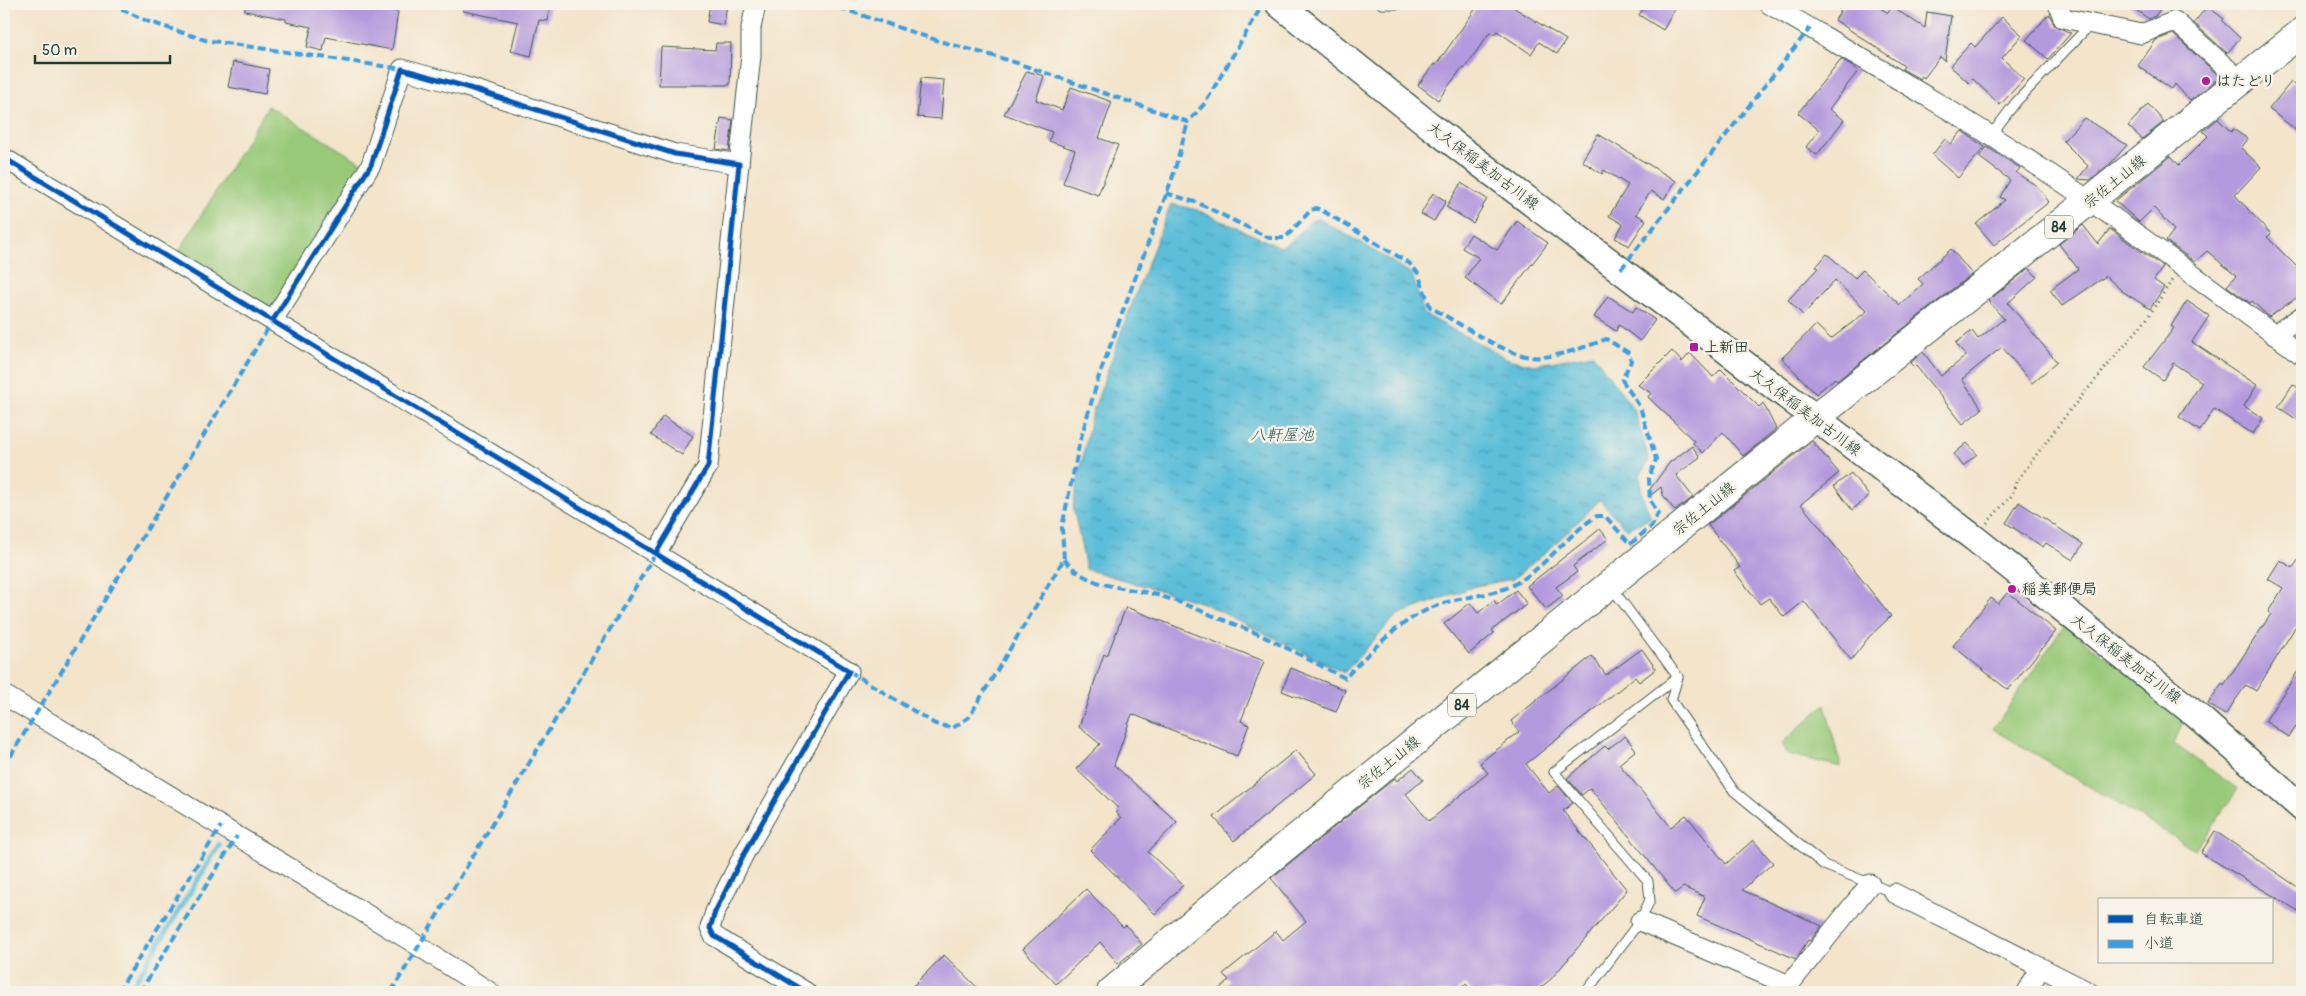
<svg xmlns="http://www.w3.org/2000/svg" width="2306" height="996" viewBox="0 0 2306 996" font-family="Pangolin,'Klee One',sans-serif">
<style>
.green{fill:#98c978;stroke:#5c8356}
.water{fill:url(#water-ripples);stroke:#3d7e86}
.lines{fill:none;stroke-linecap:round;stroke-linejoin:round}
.stream{stroke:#5bbed9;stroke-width:5.5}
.building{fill:#b399dd}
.service-casing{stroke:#3f564a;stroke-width:11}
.minor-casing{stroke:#3f564a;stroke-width:21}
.secondary-casing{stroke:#3f564a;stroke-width:29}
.primary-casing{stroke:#3f564a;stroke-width:30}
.path{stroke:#3f564a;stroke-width:3;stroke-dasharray:1 4;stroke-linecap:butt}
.service{stroke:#fff;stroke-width:9}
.minor{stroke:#fff;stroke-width:19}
.secondary{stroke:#fff;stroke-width:26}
.primary{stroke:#fff;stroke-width:28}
.quiet{stroke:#3c9ee2;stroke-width:4;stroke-dasharray:8 4;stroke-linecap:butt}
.cycleway-casing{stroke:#f7f3e8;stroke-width:8}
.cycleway{stroke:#0057b8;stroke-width:5}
.poi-dot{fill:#b5179e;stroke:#f7f3e8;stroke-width:2}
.labels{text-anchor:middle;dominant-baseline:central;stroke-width:5;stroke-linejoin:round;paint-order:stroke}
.shield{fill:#f7f3e8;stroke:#60746a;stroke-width:1}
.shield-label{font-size:14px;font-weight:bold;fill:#1f3d34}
.poi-label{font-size:15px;font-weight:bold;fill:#1f3d34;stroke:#f7f3e8;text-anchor:start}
.street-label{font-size:15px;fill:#1f3d34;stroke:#f7f3e8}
.water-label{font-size:16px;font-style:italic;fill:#2e5d5d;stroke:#f7f3e8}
</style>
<defs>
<pattern id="water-ripples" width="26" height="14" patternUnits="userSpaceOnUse" patternTransform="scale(1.25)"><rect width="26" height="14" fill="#5bbed9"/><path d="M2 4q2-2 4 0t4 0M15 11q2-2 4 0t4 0" fill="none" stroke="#4b9cb1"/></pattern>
</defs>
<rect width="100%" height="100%" fill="#f7f3e8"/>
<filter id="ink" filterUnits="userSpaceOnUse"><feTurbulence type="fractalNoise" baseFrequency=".02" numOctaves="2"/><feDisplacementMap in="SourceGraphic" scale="10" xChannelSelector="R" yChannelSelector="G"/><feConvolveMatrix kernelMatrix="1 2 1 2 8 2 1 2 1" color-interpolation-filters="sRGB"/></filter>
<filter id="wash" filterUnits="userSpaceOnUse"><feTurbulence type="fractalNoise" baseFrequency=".0096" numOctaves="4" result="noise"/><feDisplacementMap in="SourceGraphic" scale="20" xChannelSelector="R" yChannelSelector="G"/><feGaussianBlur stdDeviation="1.12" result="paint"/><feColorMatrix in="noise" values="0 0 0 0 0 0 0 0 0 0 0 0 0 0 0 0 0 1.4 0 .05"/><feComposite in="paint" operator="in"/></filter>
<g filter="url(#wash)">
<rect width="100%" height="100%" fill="#f3e4ca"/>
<g class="green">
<path d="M268,106l94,57 -86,142 -12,2 -86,-54z"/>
<path d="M2064,626l121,91 -11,27 64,45 -43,61 -202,-121z"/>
<path d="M1825,704l16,63 -54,-13 -5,-11z"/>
</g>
<path class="water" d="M1171,204l26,6 83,37c17,-5 22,-22 37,-29l46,26 49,30 12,40 84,45 26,6 59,-11 42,57 14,50 -9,14 2,20 9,23 -25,11 -26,-29 -48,47 -39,32 -37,7 -79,29 -53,58 -141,-70 -117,-34 -13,-63 18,-89 35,-98z"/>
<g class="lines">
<path class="stream" d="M129,992l90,-147"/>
</g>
<g id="blocks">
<g class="building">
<path d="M245,4h113l40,8 -6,38 -66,-13 -3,14 -16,-4 4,-20 -25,-5v-3l-41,-8z"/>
<path d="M463,4h87l-2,17 -9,-1 -8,36 -20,-5 7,-29 -55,-11z"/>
<path d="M710,4h17l-3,21 -17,-3z"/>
<path d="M1479,4h29l58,36 -9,14 -18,-12 -8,12 -34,-23 -3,4 -4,-3 -26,37 -2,-1 -24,32 -20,-15 16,-21 2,1z"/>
<path d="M1646,4h32l-15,26 -24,-15z"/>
<path d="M1845,4h29l14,9 4,-6 33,21 2,-16 24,4 -6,45 -5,-4 -16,21 -2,-2 -2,3 -18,-10 2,-3 -69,-46z"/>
<path d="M2127,4h37l-9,12 -6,3z"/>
<path d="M2207,6l17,13 -2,2 18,17 -13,15 -33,-30z"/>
<path d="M2049,14l6,12 16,7 -23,26 -22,-19z"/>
<path d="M2002,17l20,18 -20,23 22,21 -24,26 -27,-26 -4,4 -19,-17 21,-23 4,4z"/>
<path d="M2173,34l47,43 -30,24 -15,-17 -3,5 -34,-23 18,-26z"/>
<path d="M716,43h15l-1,42h-71l2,-38 54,3z"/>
<path d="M1841,59l17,12 -29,38 15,11 -27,35 -11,-8 13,-17 -21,-17z"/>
<path d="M233,62l36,7 -4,25 -37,-7z"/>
<path d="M1027,71l17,5 -8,24 26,10 9,-23 41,15 -13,36 19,7 -20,50 -35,-12 12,-33 -26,-9 3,-9 -48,-18z"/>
<path d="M921,78l23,2 -3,39 -24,-2z"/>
<path d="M2291,82l11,10v43l-33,-26z"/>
<path d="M2148,104l16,18 -22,17 -14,-13z"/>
<path d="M721,118l12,2 -4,31 -13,-2z"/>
<path d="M2084,118l43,27 -16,18 -21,17 -12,-1 10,-13 -25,-25z"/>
<path d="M2218,119l13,13 2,-3 15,10 -7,9 20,19 -26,28 36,39 -4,3 35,35v22l-33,23 -17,-16 -2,2 -23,-17 9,-10 -29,-25 -12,11 -29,-21 8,-11 -20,-22 -15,14 -24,-21 56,-45 8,9 29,-29 -5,-5z"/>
<path d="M1962,131l23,16 -27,31 -26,-23 13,-16 6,5z"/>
<path d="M1598,134l78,47 -12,18 -13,-8 -15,23 10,6 -17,26 -14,-8 8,-14 -14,-8 19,-31 -24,-15 -2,4 -20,-13z"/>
<path d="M1987,147l33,21 -4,5 21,13 12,16 -55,43 -18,-21 29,-24 -5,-3 10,-17 -31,-23z"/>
<path d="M1461,183l26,16 -14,24 -27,-16z"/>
<path d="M1433,193l13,8 -12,20 -13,-7z"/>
<path d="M1517,221l31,22 -47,61 -36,-26 14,-20 -17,-10 9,-14 26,16z"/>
<path d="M2083,225l15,19 12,-15 53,38 -9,13 10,7 -14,22 -28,-18 -16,-15 -44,30 -12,-16 28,-21 -19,-25z"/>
<path d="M1951,249l21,25 -135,107 -2,-3 -19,16 -34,-36 34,-33 15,14 36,-28 -32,-31 -32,35 -15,-15 30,-32 -2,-1 11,-13 28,24 8,-8 37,35 23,-21 -5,-5z"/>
<path d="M2029,268l8,9 -29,26 49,59 -25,21 -30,-36 -40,32 20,30 -19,15 -47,-58 -2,1 -4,-4 13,-11 18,24 25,-20 -10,-13 16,-12 6,8 26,-20 -16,-18z"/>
<path d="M1608,296l25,16 3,-5 19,13 -15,21 -21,-16 -3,6 -22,-14z"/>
<path d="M2187,301l22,15 -17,26 65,43 -13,21 19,12 -10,16 -39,-25 -14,22 -21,-14 23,-35 -29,-19 -10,17 -19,-13 30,-39 -3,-2z"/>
<path d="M1672,351l10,11 8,-9 23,24 8,-8 38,38 4,-4 13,26 -33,27 -20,-24 -20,21 -10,-10 1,-2 -46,-44 3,-4 -13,-8z"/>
<path d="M2293,384l9,7v32l-24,-16z"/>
<path d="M663,416l30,20 -11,19 -31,-20z"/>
<path d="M1812,441l27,32 -38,31 90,112 -22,21 -18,23 -47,-59 -20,16 -15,-19 -9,6 -26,-33 6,-4 -32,-42z"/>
<path d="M1967,443l10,11 -14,12 -9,-12z"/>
<path d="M1692,446l8,11 -24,18 17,22 -18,14 -12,-16 -2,-8 -10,8 -3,-3 22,-30z"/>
<path d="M1851,473l18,23 -17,14 -18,-24z"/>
<path d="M2019,502l64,42 -10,16 -27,-17 -3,4 -37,-24z"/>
<path d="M1600,529l8,10 -35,27 4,6 -21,15 7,9 -17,13 -19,-23z"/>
<path d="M2302,554v62l-46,75 -10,-6 -21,30 -17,-11 14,-21 2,2 47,-71 -3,-2 15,-24 -15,-9 12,-19 13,8z"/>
<path d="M1516,590l11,14 -35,26 2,3 -25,21 -25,-30 26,-21 8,10 16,-13 3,5z"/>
<path d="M2008,592l48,39 -48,59 -55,-44 38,-48 7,6z"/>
<path d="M1126,607l138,54 -23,60 8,4 -12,31 -105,-42 -18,51 63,57 -29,30 35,33 -28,29 -65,-64 31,-32 -5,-6 3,-3 -43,-40 24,-25 -21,-17 25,-73 3,2z"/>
<path d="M1642,649l14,20 -17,13 -4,-5 -109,87 23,29 9,-7 15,17 -10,8 64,79 -76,89 -16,13h-62l-7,-8 -11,8h-239l13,-12 -6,-6 53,-43 7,9 23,-19 -35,-43 124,-100 2,3 16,-13 10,12 -17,14 23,27 59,-48 -8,-10 39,-31 -8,-11 81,-65 14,19z"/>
<path d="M2302,665v66l-6,-4 -7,10 -24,-16z"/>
<path d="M1291,668l54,22 -9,22 -54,-21z"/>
<path d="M1625,736l11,14 -17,14 52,63 15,-12 40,49 27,-24 20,23 -31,27 80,36 -12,15 -2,-1 -12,19 -99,-43 8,-19 -22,-10 -8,6 -85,-105 -8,7 -15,-17 38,-32 3,3z"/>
<path d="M1296,750l20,24 -82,67 -20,-24z"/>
<path d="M2215,831l87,59v23l-101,-60z"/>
<path d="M1086,889l37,38 3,-2 16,19 -24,20 -18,-22 -44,42 -33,-35z"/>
<path d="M944,955l38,37h-75z"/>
</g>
</g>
</g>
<g filter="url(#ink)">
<use href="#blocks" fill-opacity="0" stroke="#3f564a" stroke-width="1"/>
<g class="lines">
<g class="service-casing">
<g id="service">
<path d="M1382,4h17"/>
<path d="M1991,135l25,-33 75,-78"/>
<path d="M1612,588l66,89 -7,23 63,91 90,74 60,24"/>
<path d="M1586,992l54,-71 10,-21 -2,-19 -94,-109 124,-95"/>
</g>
</g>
<g class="minor-casing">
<g id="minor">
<path d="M1769,4c92,54 186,107 275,166 88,58 173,123 258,185"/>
<path d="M2058,4l5,14 78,16 34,-13 66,60"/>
<path d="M4,158l845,513 -105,183 -29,58 -5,16 4,8 7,4 85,52"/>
<path d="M739,164l12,-108v-28l5,-24"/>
<path d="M273,320l98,-155 31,-96 61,17 212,68 64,10 -31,302 -52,87"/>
<path d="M2274,335l28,-19"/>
<path d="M4,695l405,245 81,52"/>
<path d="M1894,893l195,99"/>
<path d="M1640,921l149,64 81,-101"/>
<path d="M2027,992l13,-24"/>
</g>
</g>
<g class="secondary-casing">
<path id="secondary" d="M1279,4l154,124 541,410 221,176 107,94"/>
</g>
<g class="primary-casing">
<path id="primary" d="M1111,992l132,-111 571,-462 488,-387"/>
</g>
<path class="path" d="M1987,523l25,-28 4,-13 54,-72 76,-90 26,-40"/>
<use href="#service" class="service"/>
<use href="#minor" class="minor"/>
<use href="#secondary" class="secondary"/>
<use href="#primary" class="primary"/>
<g class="quiet">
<path d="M110,4l37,17 58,19 197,29"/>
<path d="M828,4l111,37 69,19 180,62 17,-19 58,-99"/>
<path d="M1621,269l189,-241"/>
<path d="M1064,559c24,30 59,27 93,36 28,8 55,21 82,31 36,14 71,35 106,52 26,-28 58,-61 96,-74 23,-8 48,-8 70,-18 33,-16 55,-51 86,-70h8l25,28 22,-18 6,-13 -8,-13 -1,-22 7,-19 -16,-52 -18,-27 9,-19 -2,-8 -23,-14c-17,7 -57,21 -75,18 -30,-4 -73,-35 -101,-50l-12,-34 -9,-10 -86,-52 -7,-3 -6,3 -25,27h-16l-71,-35 -32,-10"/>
<path d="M849,671l86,53 18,4 16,-11 95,-158 -2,-32 18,-86 19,-65 74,-200 15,-54"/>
<path d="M4,767l269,-447"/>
<path d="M118,992l103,-166"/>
<path d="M140,992l97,-156"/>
<path d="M391,992l265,-439"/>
</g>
<g class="cycleway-casing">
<g id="cycleway">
<path d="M4,158l845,513 -105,183 -29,58 -5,16 4,8 7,4 85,52"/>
<path d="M273,320l98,-155 31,-96 61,17 212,68 64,10 -31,302 -52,87"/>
</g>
</g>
<use href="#cycleway" class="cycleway"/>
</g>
</g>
<g class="poi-dot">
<circle cx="2206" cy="81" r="5"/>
<rect x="1689" y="342" width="10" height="10" rx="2.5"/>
<circle cx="2012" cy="589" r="5"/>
</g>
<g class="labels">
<g class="shield">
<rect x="2045" y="215.5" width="28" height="23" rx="4"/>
<rect x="1448" y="693.5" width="28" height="23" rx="4"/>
</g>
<g class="shield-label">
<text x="2059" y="227">84</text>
<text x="1462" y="705">84</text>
</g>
<g class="poi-label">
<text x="2216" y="81">はたどり</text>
<text x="1704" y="347">上新田</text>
<text x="2022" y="589">稲美郵便局</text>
</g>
<g class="street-label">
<text transform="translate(1483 166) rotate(37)">大久保稲美加古川線</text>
<text transform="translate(2115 182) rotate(-39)">宗佐土山線</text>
<text transform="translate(1805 412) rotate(37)">大久保稲美加古川線</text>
<text transform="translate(1704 509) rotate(-39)">宗佐土山線</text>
<text transform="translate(2126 659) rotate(38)">大久保稲美加古川線</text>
<text transform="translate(1389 763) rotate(-39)">宗佐土山線</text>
</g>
<g class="water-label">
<text x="1282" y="435">八軒屋池</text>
</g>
</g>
<rect width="2306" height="996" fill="none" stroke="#f7f3e8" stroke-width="20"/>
<rect x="2098" y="898" width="175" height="65" fill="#f7f3e8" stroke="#a1aaa0"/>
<rect x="2108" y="915" width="25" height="8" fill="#0057b8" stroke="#a1aaa0"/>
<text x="2144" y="924" font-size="15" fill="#1f3d34">自転車道</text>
<rect x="2108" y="940" width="25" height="8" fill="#3c9ee2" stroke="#a1aaa0"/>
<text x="2144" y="948" font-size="15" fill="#1f3d34">小道</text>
<path d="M35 55v8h135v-8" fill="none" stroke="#1f3d34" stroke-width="2.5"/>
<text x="42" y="55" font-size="15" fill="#1f3d34" stroke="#f7f3e8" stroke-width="4" paint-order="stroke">50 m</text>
</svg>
